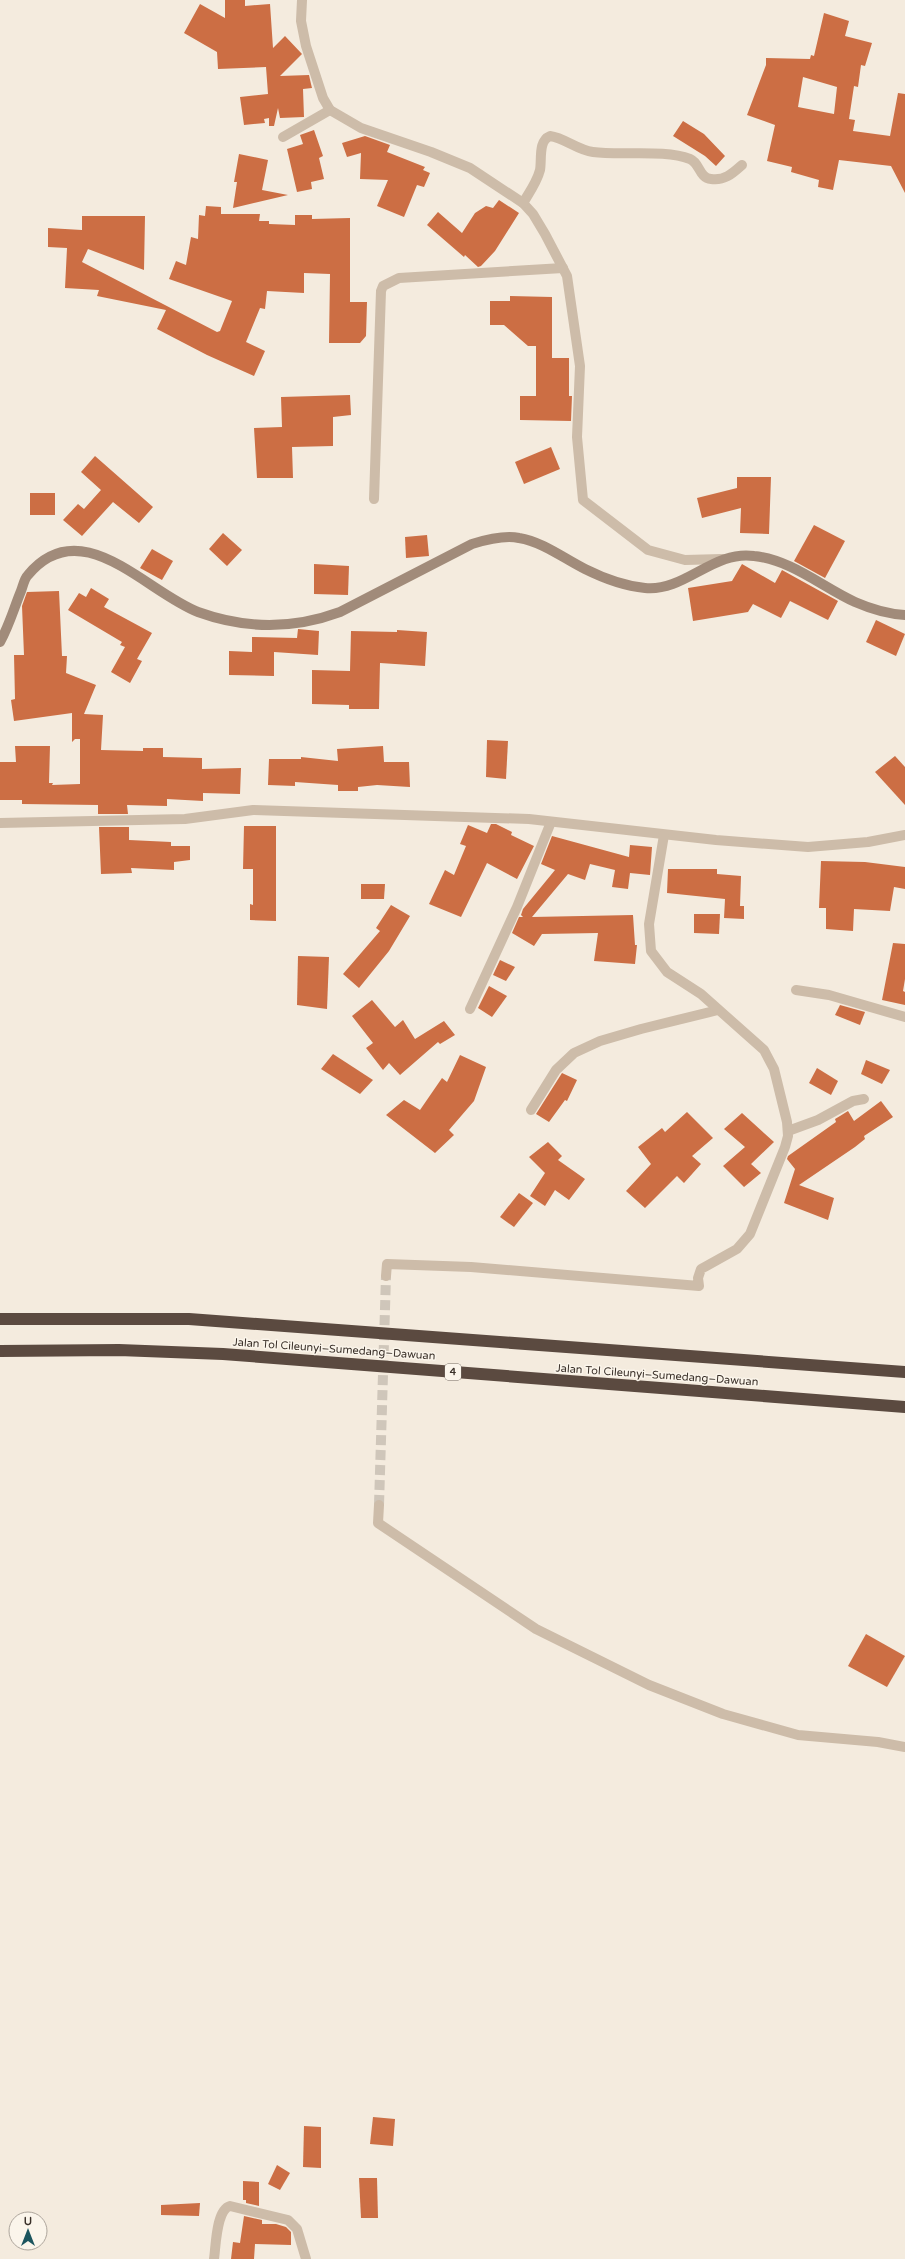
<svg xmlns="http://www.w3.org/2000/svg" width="905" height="2259" viewBox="0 0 905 2259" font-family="'Varela Round',sans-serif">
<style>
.building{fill:#cc6e44;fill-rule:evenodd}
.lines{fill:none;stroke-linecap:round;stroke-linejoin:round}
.minor-tunnel{stroke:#cfc6ba;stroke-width:10;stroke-dasharray:10 5;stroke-linecap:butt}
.minor{stroke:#cdbca9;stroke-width:10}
.secondary{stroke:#a18b7a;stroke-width:10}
.motorway{stroke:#5b4a40;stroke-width:12}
.labels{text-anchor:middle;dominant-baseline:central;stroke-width:3;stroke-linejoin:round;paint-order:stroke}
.shield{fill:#fbf5eb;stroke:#746b63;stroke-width:1}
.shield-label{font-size:10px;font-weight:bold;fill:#3a3029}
.street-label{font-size:11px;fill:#3a3029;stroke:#fbf5eb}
</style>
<rect width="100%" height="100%" fill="#f4ebde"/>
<g class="building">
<path d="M225,0h20v6l25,-2 3,44 12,-12 17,18 -22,22 29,-1 2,9 1,4 -9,1 1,28 -24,1 -2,-10 -4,18h-5v-8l-5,1 1,4 -21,2 -4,-28 28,-3 -2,-27 -48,2 -1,-17 -33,-19 16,-29 25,14z"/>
<path d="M824,13l25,8 -4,15 27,7 -7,23 -4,-1 -3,22 -4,-1 -5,33 6,1 -2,11 37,5 8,-43 7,1v99l-14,-27 -52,-6 -6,30 -15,-3 1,-7 -28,-8 1,-5 -25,-6 8,-36 -28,-10 19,-50v-7l44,1 1,-4 3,1zM803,77l34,10 -3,27 -36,-7z"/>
<path d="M683,121l21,13 21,22 -9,10 -11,-10 -32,-20z"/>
<path d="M314,130l9,26 -4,2 5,21 -13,3 1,7 -15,3 -10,-43 16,-5 -3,-9z"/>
<path d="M365,136l25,9 -3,7 38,15 -2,3 7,3 -6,14 -7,-2 -13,32 -27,-11 11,-26 -28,-1 1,-26 -14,4 -5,-14z"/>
<path d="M239,154l29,6 -6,30 26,5 -55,13 4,-26h-3z"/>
<path d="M499,200l20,13 -24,38 -14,15 -3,1 -13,-12 -1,2 -37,-32 11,-13 24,21 13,-20 11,-7 7,2z"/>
<path d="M206,206l15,1v7h39l-1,7h10v3l26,1v-10h17v4l38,-1v84h17l-1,34 -6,7h-31l1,-69 -26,-1v20l-37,-2 -2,18 -5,-1 -14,34 19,9 -11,25 -47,-21 -50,-26 9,-19 -69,-14 2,-6 -34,-2 2,-40 -19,-1v-19l34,2v-14h63l-1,54 -56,-21 -6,13 135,70 3,-1 12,-30 -63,-22 7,-18 10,4 5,-28 7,2 1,-24 6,1z"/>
<path d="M510,296l42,1v61h17v38h3l-1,25 -51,-1v-24h16v-50h-8l-24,-21h-14v-24h20z"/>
<path d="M350,395l1,20 -18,2v29l-41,1 1,31h-36l-3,-50 28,-1 -1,-30z"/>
<path d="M551,447l9,22 -36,15 -9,-22z"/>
<path d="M95,456l58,51 -14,16 -26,-21 -31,34 -19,-16 15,-16 6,5 17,-19 -20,-18z"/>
<path d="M737,477h34l-2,57 -29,-1 1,-25 -39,10 -5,-20 40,-10z"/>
<rect x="30" y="493" width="25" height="22"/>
<path d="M814,525l31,16 -20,37 -31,-17z"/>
<path d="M223,533l19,17 -15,16 -18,-17z"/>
<path d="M427,535l2,21 -23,2 -1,-21z"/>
<path d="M152,549l21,12 -11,19 -22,-12z"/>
<path d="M314,564l35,2 -1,29 -34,-1z"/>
<path d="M742,564l33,19 7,-13 56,31 -10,19 -38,-19 -9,17 -28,-14 -5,8 -55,9 -5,-33 44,-7z"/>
<path d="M91,588l18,11 -5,8 48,26 -15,26 5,2 -12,22 -19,-11 14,-25 -5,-2 2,-3 -54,-32 11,-17 7,4z"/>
<path d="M59,591l3,65h5l-1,17 30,12 -12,29 19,1 -2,35 42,1v-3h20v9l39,1v11l39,-1 -1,26 -37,-1v8l-36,-2v7l-40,-1 1,9h-30v-9l-76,-1v-4h-22v-38h16l-1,-16h35l-1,37h4l-1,2 28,-1v-45h-5l-3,3v-29l-58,8 -3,-21 4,-1 -1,-44h10l-2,-49 5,-14z"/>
<path d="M876,620l29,14 -9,22 -30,-14z"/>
<path d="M298,629l21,2 -1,24 -44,-3v24l-45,-1v-24l23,1v-15l45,1z"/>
<path d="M397,630l30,2 -2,34 -45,-3 -1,46h-30v-4l-37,-1v-34l38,1 1,-40 46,1z"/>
<path d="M487,740l21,1 -2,38 -20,-2z"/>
<path d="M383,746l1,16h25l1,25 -33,-2 -19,2v4h-20v-6l-43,-3v4l-27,-1 1,-26h32v-2l37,4 -1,-12z"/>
<path d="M895,756l10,11v38l-30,-33z"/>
<path d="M491,824h5l16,8 -1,3 23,11 -17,33 -30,-16 -26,54 -32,-13 16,-34 9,5 12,-29 -6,-2 8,-19 19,8z"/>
<path d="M244,826h32v95l-26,-1v-16l3,1v-36h-10z"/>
<path d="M99,827h30v13l42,2v4h19v14l-16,2v8l-43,-2 1,5 -31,1z"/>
<path d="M552,836l77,21 1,-12 22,2 -2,28 -20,-2 -2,16 -16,-2 3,-17 -25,-6 -5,16 -17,-6 -36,43 101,-2 2,30h2l-2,19 -41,-3 4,-28 -56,1 -8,12 -22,-13 7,-16h4l-2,-2 2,-6 32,-39 -14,-6z"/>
<path d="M821,861l44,1 40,5v22l-11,-2 -4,24 -36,-2 -1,22 -27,-2v-21h-7z"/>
<path d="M668,869h49v5l24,2 -1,30h4v13l-20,-1 1,-19 -58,-6z"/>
<path d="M361,884h24l-1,15h-23z"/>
<path d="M391,905l19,11 -21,35 -30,37 -16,-14 37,-43 -4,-3z"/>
<path d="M694,914h26l-1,20 -25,-1z"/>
<path d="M893,943l12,1v35l-2,12 2,1v13l-23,-5z"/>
<path d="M298,956l31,1 -2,52 -30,-4z"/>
<path d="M500,960l15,7 -9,14 -13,-6z"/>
<path d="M489,986l18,10 -15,21 -14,-9z"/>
<path d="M372,1000l23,27 8,-7 12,19 29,-18 11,14 -15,9 -2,-2 -38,33 -11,-12 -6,7 -17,-22 7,-5 -21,-27z"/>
<path d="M840,1005l25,7 -5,13 -25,-10z"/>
<path d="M333,1054l40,26 -13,14 -39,-25z"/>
<path d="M460,1055l26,12 -12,34 -25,29 5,5 -19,18 -49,-38 18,-15 16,10 22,-32 5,4z"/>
<path d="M866,1060l24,10 -8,14 -21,-10z"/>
<path d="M817,1068l21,13 -7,14 -22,-12z"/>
<path d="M562,1073l15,7 -10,21 -2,-1 -16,22 -13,-8z"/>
<path d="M881,1101l12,16 -29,19 1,3 -10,8 -56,38 35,13 -6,22 -44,-17 11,-34 -8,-10 1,-3 48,-34 -1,-3 5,-3 8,-5 6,10z"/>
<path d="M687,1112l26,26 -21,18 9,8 -17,19 -7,-7 -32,32 -19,-17 25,-27 -13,-17 24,-19 3,4z"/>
<path d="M742,1113l32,29 -23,22 10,9 -17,14 -21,-21 22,-19 -21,-18z"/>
<path d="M548,1142l14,14 -4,4 27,19 -16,21 -14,-10 -10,16 -15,-10 15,-23 -16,-16z"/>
<path d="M519,1193l14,10 -19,24 -14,-10z"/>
<path d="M866,1634l39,22 -18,31 -39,-21z"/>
<path d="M373,2117l22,2 -2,27 -23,-2z"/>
<path d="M304,2126l17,1v41l-18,-1z"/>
<path d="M277,2165l13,8 -10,17 -12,-6z"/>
<path d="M359,2178h18l1,40h-17z"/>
<path d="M243,2181l16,1v24l-13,-3v-3h-3z"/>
<path d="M200,2203l-1,13 -38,-1v-10z"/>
<path d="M244,2216l18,4v4h14l10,3 5,5v13l-36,-1 -1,15h-23l2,-17 7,1z"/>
</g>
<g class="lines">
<path class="minor-tunnel" d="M379,1505l7,-229"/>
<g class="minor">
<path d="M302,0l-1,21 5,25 17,52 7,12 31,18 70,24 39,16 53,35 10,11 12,20 22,42 13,90 -3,71 6,63 65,50 37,10 37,-1"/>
<path d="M283,137l47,-27"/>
<path d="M523,203c6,-10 14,-21 17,-33 2,-11 -2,-29 10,-34 15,2 27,14 43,16 28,4 71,-3 97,7 10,4 9,19 21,20 14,2 22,-6 31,-14"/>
<path d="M374,499l7,-208 2,-5 16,-8 164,-10"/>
<path d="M0,823l185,-4 68,-9 276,9 187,21 92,7 60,-5 37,-7"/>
<path d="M796,990l33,5 76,22"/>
<path d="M470,1009l47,-102 34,-85"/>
<path d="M531,1110l25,-40 18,-17 26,-12 41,-12 77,-19"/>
<path d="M788,1131l30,-11 35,-19 11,-2"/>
<path d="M386,1276l1,-12 84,3 228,19 -1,-8 3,-9 36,-20 13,-15 35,-87 3,-11 -1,-14 -13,-53 -10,-19 -63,-56 -34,-22 -16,-21 -2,-27 15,-89"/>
<path d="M379,1505l-1,18 158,106 113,56 74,29 75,21 80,7 27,5"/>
<path d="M214,2259c2,-13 2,-49 16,-53l58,14 9,9 9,30"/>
</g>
<path class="secondary" d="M0,642c9,-16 14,-34 21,-51 2,-5 3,-12 7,-16 53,-64 118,17 170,37 47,17 96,17 142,0l132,-68c13,-4 33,-9 47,-6 24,4 44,20 66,31 18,9 40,17 60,19 40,4 68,-38 109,-32 38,4 68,31 101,46 16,7 33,12 50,13"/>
<g class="motorway">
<path d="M0,1319h189l716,53"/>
<path d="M0,1351l119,-1 104,4 682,53"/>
</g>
</g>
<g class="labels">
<rect class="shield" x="445" y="1364" width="16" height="16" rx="3"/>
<g class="shield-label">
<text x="453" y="1372">4</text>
</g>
<g class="street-label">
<text transform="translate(334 1349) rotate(4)">Jalan Tol Cileunyi–Sumedang–Dawuan</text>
<text transform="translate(657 1375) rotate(4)">Jalan Tol Cileunyi–Sumedang–Dawuan</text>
</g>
</g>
<g transform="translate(28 2231)"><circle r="19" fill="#fbf5eb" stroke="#aea69d"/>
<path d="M0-3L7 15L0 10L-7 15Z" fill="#1c555e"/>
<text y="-6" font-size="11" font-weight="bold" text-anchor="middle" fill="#3a3029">U</text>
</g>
</svg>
